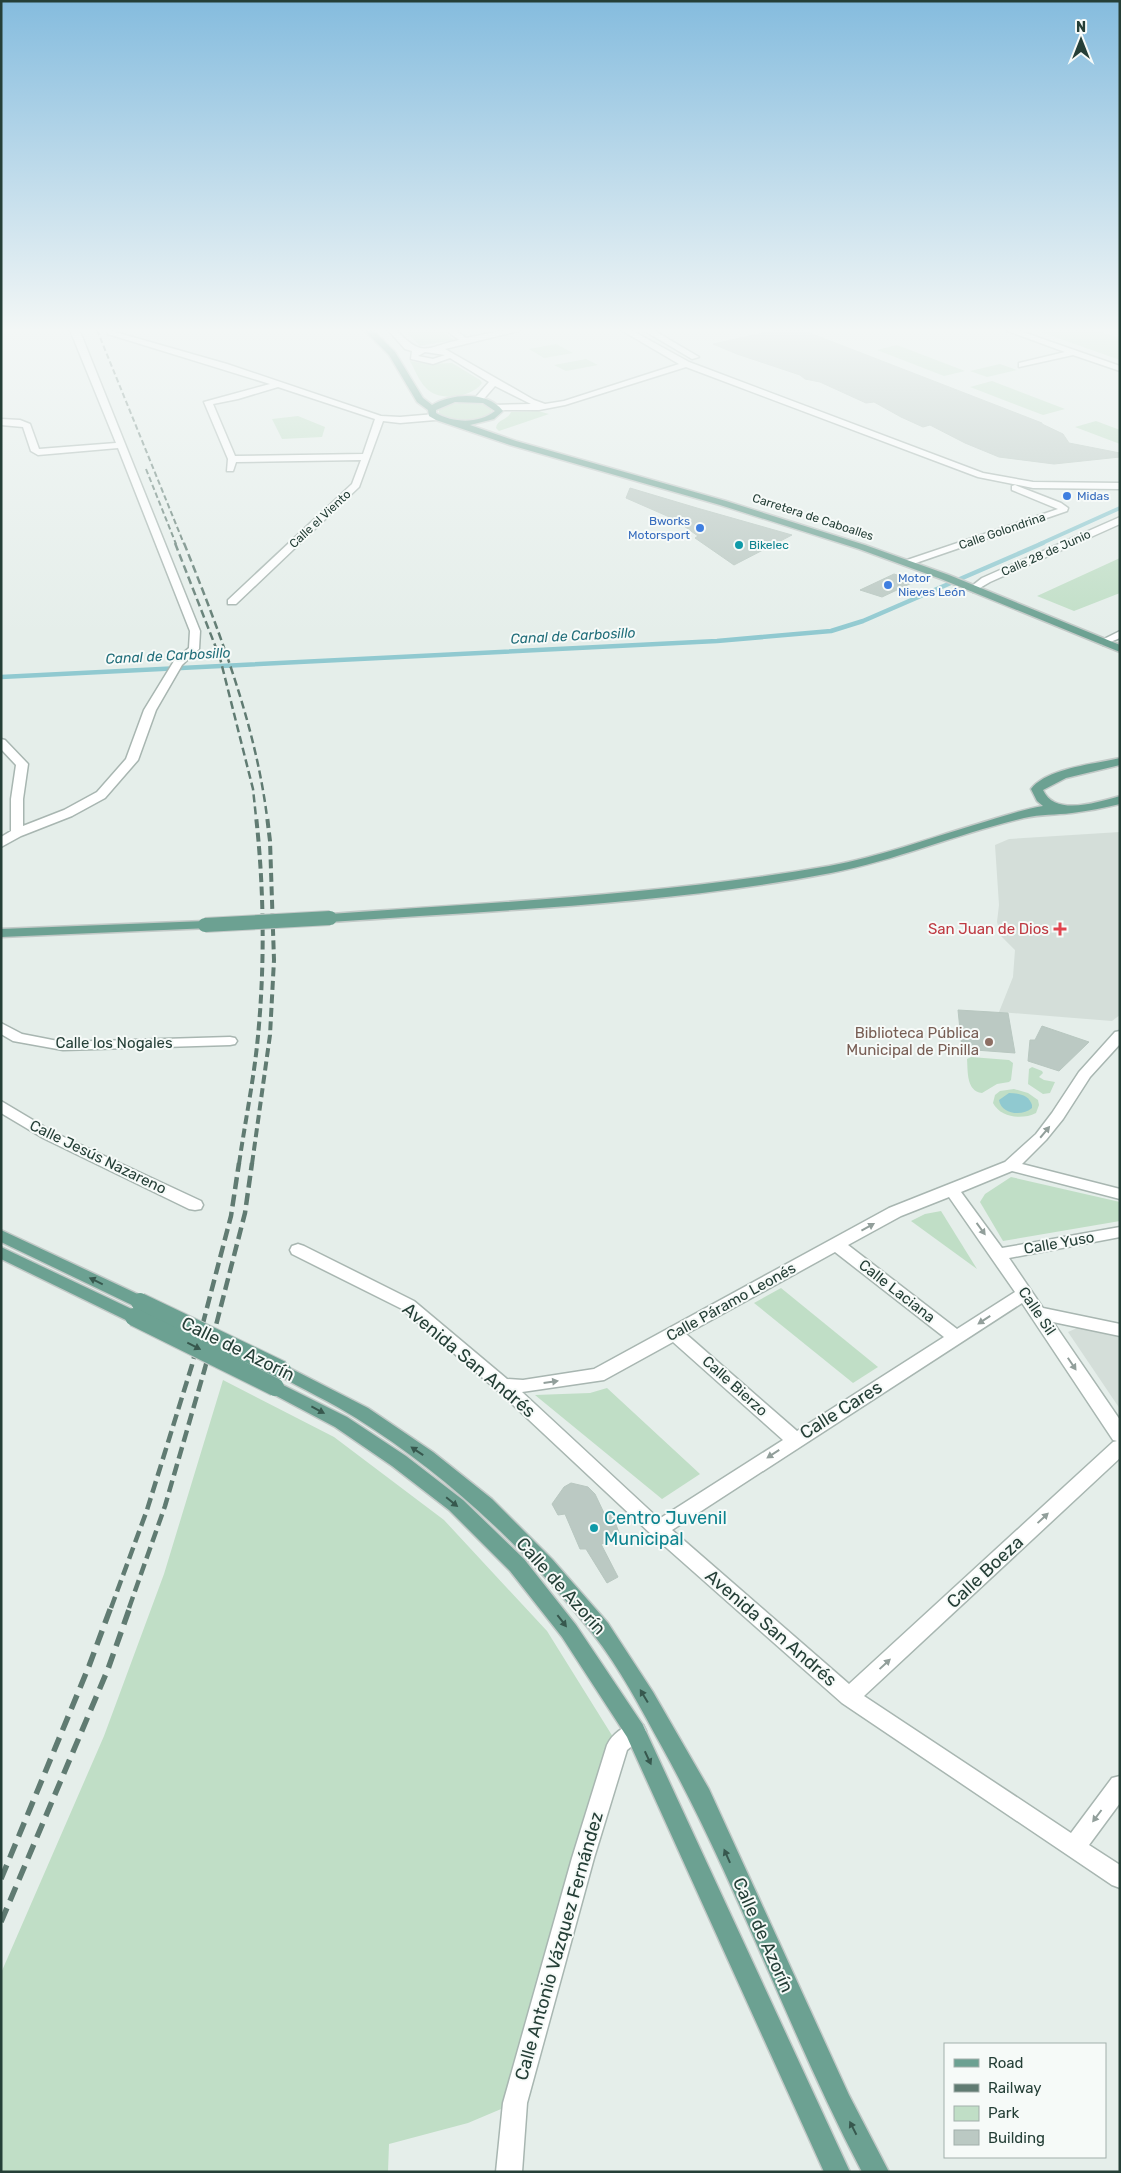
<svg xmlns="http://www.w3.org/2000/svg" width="1121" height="2173" viewBox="0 0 1121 2173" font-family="Rubik,sans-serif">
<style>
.built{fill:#d4ded9}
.green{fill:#c0dec6}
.water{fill:#90c9d0}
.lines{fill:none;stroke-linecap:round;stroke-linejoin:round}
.stream-far1{stroke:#90c9d0;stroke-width:4}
.stream{stroke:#90c9d0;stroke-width:4.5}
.building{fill:#bbc9c3;stroke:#b8c7c0}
.minor-casing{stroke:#a8b6b1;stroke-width:3}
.major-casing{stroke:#c2c9c7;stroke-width:3}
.minor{fill:#fff;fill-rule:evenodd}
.major{fill:#6ca192;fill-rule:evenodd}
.rail-far4{stroke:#607b72;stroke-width:2;stroke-dasharray:5.5 3;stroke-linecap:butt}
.rail-far3{stroke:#607b72;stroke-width:2.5;stroke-dasharray:8 4;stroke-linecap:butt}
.rail-far2{stroke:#607b72;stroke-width:4;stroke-dasharray:9 4.5;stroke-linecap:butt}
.rail-far1{stroke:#607b72;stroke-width:4.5;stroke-dasharray:12 5.5;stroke-linecap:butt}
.rail{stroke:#607b72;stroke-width:5.5;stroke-dasharray:15 8;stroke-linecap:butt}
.major-bridge-far1-casing{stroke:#c2c9c7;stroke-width:16;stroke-linecap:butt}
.major-bridge-casing{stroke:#c2c9c7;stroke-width:20;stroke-linecap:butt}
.major-bridge-far1{stroke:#6ca192;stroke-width:14}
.major-bridge{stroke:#6ca192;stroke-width:18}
.oneway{fill:#929f9b}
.oneway2{fill:#37584e}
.shop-dot{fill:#3f7fe0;stroke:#f6faf8;stroke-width:2}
.culture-dot{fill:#0f9aa8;stroke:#f6faf8;stroke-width:2}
.health-dot{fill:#e0444e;stroke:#f6faf8;stroke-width:2}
.education-dot{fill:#8d6e63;stroke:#f6faf8;stroke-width:2}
.labels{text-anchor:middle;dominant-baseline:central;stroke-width:4;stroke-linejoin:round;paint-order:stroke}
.far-shop-label{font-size:12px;fill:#366cbe;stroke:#f6faf8;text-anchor:start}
.far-street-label{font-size:12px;fill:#253f37;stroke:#f6faf8}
.far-culture-label{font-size:12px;fill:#0d838f;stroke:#f6faf8;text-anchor:start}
.far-water-label{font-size:14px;font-style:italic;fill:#216e7a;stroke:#f6faf8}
.health-label{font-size:15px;fill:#be3a42;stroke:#f6faf8;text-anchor:end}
.education-label{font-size:15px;fill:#785e54;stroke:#f6faf8;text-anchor:end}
.street-label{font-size:15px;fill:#253f37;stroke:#f6faf8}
.near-street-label{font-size:18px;fill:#253f37;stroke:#f6faf8}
.near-culture-label{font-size:18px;fill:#0d838f;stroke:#f6faf8;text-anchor:start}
</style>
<rect width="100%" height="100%" fill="#e5eeea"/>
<g class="built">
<path d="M1120,832v183l-8,6 -113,-9 14,-35 2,-27 -14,-14 -4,-14 2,-17 -4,-60 14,-6z"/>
<path d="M1077,1328l43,9v72l-52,-77z"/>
</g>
<g class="green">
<path d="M404,330h36l14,10 -34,6z"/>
<path d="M1035,330h59l26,8v22z"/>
<path d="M556,344l17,9 -29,5 -15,-9z"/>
<path d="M897,345l68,26 -21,5 -67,-26z"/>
<path d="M586,359l12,6 -32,6 -12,-6z"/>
<path d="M410,361l18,3 24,-1 28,17 2,3c-10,15 -44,19 -56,5 -7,-7 -11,-18 -16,-27z"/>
<path d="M1000,364l17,6 -30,7 -17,-6z"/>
<path d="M992,381l73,28 -22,6 -73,-28z"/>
<path d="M467,402c9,1 21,1 25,9 -11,13 -42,12 -53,2v-4l8,-4z"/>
<path d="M538,411l11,3 -50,17 -3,-3c1,-9 12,-8 15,-16z"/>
<path d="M298,416l27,11 -3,10 -40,2 -10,-20z"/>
<path d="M1096,421l24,9v14l-45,-17z"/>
<path d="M1120,558v35l-46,18 -37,-15z"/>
<path d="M971,1057l38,3 4,3 -2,17 -2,2 -12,2 -15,9c-16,-2 -14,-22 -15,-34z"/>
<path d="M1032,1067l10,4 1,2 -4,4 5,3 11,2 -5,11 -7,1 -15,-10 1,-15z"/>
<path d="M1014,1089l14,4 10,7 1,5 -3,8c-14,7 -35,5 -43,-10l2,-8 5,-4z"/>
<path d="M1011,1177l109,25v19l-117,20 -23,-39 5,-8z"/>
<path d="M941,1211l36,58 -66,-48 14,-7z"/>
<path d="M781,1288l97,79 -25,16 -99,-80z"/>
<path d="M223,1380l111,57 110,83 103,111 71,114 -103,358 -47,20 -79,21 -1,28h-387v-199l103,-237 60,-162z"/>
<path d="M607,1388l93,86 -38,25 -127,-104 55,-2z"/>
</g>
<path class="water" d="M1009,1093c10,0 20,2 23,12v3c-10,9 -31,6 -33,-8z"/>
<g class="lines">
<path class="stream-far1" d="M1040,544l80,-36"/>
<path class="stream" d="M1,677l716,-36 114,-10 32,-10 180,-78"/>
</g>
<g class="building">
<path d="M776,330h26l240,93v1l21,10 6,9 51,10v4l-66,7 -55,-7 -34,-14 -35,-18 -7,2 -22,-10 -27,-15 -8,1 -46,-21 -15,-3 -5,-4 -63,-21 -24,-10z"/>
<path d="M630,488l67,20 95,27 -58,30 -39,-27 3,-2 -24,-17 -48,-21z"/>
<path d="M894,574l22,7 -34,16 -22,-7z"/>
<path d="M958,1010l50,3 7,40 -53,-4z"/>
<path d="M1042,1026l47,16 -30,29 -31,-10 2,-21h5z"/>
<path d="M571,1483l17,4 7,7 9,19 7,-1 11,28 -21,4 17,33 -11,6 -21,-34h-6l-15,-35 -7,1 -6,-11 12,-17z"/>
</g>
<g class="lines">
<g class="minor-casing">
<g id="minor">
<path d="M70,330h8l3,4 119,297 -1,18 -17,16 -26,45 -18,50 -33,38 -33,18 -51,20 -20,11v-10l10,-6v-32l5,-34 -15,-16v-10l4,1 23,24 -5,35v27l41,-16 33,-18 29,-33 18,-49 30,-49 15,-13 1,-17 -72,-183 -80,7 -7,-4 -8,-24 -22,-2v-6l19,1 10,4 9,25 77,-6z"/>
<path d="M108,330l119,34 154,52 19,1 35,-3 4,3 -4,3 -35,3 -17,-2 -24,66 -123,117h-8v-4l124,-116 9,-24 -125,2 -3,9h-6l1,-12 -24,-57 66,-18 -162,-50zM278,387l97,32 -12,35 -128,2 -22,-52 25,-5z"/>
<path d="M388,330h8c28,29 30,17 63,10l-13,-10h9l11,8 40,-8h16l-77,19 89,51 11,4 19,-3 115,-37 -58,-34h10l58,32 294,111 50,9 87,1v6l-87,-1 -55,-11 -292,-110 -121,38 -26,5h-42l-3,-1v-4l37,-1 -36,-18 -14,16h-6v-4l14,-16 -39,-24 -17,6 -22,-5 1,-8 -7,-2zM425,352l20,3 -12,4 -15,-3z"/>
<path d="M643,330h10l46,27 -7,2z"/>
<path d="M1005,330h12l103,36v5l-47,-16 -54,12v-4l46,-11z"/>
<path d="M1015,485l46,18 7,5 -1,3 -157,54h-6v-4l154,-52 -46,-19v-4z"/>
<path d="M1120,517v7l-130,58 -17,10 -5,-3 14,-11z"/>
<path d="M1120,631v7l-17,7 -5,-3z"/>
<path d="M1,1023l21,11 41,8 167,-5 5,1 2,3 -2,3 -5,1 -167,5 -50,-9 -12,-7z"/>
<path d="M1120,1031v13l-30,33 -27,42 -17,21 -24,24 98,25v10l-108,-28 -51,21 41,56 118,-21v10l-111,21 34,50 77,16v12l-67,-14 67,98v38l-256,238 207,137 41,-55 8,-2v27l-31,42 31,20v23l-8,-3 -270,-182 -191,-169 -154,-144 -95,-81 -110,-55 -2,-4 2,-4 6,-2 6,2 110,55 93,78 16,1 71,-11 295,-161 116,-46 31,-28 16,-21 27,-41 36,-40zM949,1197l66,95 -58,37 -109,-84 53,-29zM835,1252l109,85 -147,94 -111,-97zM1022,1303l91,137 4,1 -4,1 -264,242 -177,-154zM673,1342l110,98 -124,79 -137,-127 82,-12z"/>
<path d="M1,1101l52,31 148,69 2,4 -2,4 -6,1 -6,-1 -146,-71 -42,-25z"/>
<path d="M635,1722l8,3 3,6 -3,6 -16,13 -33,108 -67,245 -5,69h-26l7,-69 69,-245 35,-113c5,-11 17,-19 28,-23z"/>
</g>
</g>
<g class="major-casing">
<g id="major">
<path d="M364,330h9l22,22 28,46 9,7c20,-12 56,-14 71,6l-9,8 -24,6 46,16 210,60 139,44 84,30 171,70v7l-179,-73 -82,-30 -139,-44 -210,-60 -74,-25 -7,-4 -1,-6 -11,-8 -28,-47zM455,402l28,1 12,8c-16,13 -42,12 -59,2v-3z"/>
<path d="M1120,758v7l-54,13 -23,12c12,27 55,12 77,6v8c-16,4 -32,7 -48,9 -16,2 -31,1 -48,5 -65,15 -127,42 -193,55 -165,32 -334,37 -501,49l-7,-4 7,-4c167,-12 334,-19 499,-48 49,-9 98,-27 145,-41 23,-7 46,-15 69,-19l-6,-5 -6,-12c16,-21 64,-25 89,-31z"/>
<path d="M205,921l5,1 2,3 -2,3 -209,9v-8z"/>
<path d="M1,1230l145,68 3,4 -3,4 -6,2 -6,-2 -133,-64z"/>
<path d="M1,1247l139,66 3,4 -3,4 -6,2 -6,-2 -127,-62z"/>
<path d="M282,1364l86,44 65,44 59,47 60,60 56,64 45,69 56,97 140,306 40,77h-27c-73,-139 -124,-288 -200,-425 -21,-38 -42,-79 -69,-113 -66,-84 -146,-159 -237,-216 -25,-16 -54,-29 -80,-44l-3,-4 3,-4z"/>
<path d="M275,1381l72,36 59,39 57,44 61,59 52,66 67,100 207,447h-26l-197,-435 -65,-100 -52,-66 -61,-61 -57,-44 -57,-39 -66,-35 -3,-5 3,-5z"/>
</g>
</g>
<use href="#minor" class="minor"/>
<use href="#major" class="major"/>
<g class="rail-far4">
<path d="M97,330l87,214"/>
<path d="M146,469l30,75"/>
</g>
<g class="rail-far3">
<path d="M175,543l45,115 33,131 3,28"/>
<path d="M184,543c35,88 71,179 83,274"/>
</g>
<g class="rail-far2">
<path d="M239,1164c6,-42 15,-85 19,-128 7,-73 6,-148 -2,-220"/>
<path d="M252,1164l18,-129 4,-75 -4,-119 -3,-25"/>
</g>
<g class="rail-far1">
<path d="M111,1608l36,-98 45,-145 39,-149 8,-53"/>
<path d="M129,1608l36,-102 40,-138 40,-155 7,-50"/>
</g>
<g class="rail">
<path d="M1,1879l88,-213 22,-59"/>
<path d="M1,1922l107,-253 22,-62"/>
</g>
<g class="major-bridge-far1-casing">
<path id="major-bridge-far1" d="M205,925l125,-7"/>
</g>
<g class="major-bridge-casing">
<g id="major-bridge">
<path d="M140,1302l142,68"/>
<path d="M134,1317l141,70"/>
</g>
</g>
<use href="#major-bridge-far1" class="major-bridge-far1"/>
<use href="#major-bridge" class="major-bridge"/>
</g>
<defs><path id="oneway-solid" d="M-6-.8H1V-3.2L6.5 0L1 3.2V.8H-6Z" transform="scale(1.25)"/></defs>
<g class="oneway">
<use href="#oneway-solid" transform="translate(1045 1132) rotate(-50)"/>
<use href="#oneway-solid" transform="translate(868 1227) rotate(-29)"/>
<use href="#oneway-solid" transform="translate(981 1229) rotate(54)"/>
<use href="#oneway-solid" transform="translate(984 1320) rotate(147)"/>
<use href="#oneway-solid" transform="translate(1072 1364) rotate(56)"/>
<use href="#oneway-solid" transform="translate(551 1382) rotate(-8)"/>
<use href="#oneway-solid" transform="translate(773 1454) rotate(147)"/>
<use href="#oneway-solid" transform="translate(1043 1518) rotate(-43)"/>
<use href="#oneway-solid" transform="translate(885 1664) rotate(-43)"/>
<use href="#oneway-solid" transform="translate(1097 1816) rotate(127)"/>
</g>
<g class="oneway2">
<use href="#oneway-solid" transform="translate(96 1281) rotate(-154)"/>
<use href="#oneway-solid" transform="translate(194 1346) rotate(27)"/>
<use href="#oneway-solid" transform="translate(318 1410) rotate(28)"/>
<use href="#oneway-solid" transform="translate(417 1451) rotate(-146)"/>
<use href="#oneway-solid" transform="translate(452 1502) rotate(39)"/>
<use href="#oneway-solid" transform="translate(562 1621) rotate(52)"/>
<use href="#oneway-solid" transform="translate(644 1696) rotate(-121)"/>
<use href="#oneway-solid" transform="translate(648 1758) rotate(65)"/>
<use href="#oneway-solid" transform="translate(727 1856) rotate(-114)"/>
<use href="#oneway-solid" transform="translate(853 2128) rotate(-117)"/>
</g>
<linearGradient id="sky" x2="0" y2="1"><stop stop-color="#85bcde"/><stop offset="0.52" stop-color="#f3f7f6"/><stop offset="1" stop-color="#f3f7f6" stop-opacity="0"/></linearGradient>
<rect width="1121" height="635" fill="url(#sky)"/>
<g class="shop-dot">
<circle cx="1067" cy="496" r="5"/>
<circle cx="700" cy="528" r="5"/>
<circle cx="888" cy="585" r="5"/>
</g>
<g class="culture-dot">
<circle cx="739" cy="545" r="5"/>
<circle cx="594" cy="1528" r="5"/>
</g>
<path class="health-dot" d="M1057.5 921.5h5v5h5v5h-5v5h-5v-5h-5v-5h5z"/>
<circle class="education-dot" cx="989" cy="1042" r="5"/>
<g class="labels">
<g class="far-shop-label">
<text x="1077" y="496">Midas</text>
<text x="690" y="521" text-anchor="end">Bworks<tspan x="690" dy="14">Motorsport</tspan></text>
<text x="898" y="578">Motor<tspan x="898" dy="14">Nieves León</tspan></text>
</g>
<g class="far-street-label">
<text transform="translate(813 517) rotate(18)">Carretera de Caboalles</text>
<text transform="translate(320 519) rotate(-43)">Calle el Viento</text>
<text transform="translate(1002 531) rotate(-19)">Calle Golondrina</text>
<text transform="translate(1046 553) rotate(-24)">Calle 28 de Junio</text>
</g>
<g class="far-culture-label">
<text x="749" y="545">Bikelec</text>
</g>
<g class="far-water-label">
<text transform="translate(573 636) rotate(-3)">Canal de Carbosillo</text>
<text transform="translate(168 656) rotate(-3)">Canal de Carbosillo</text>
</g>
<g class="health-label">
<text x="1049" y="929">San Juan de Dios</text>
</g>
<g class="education-label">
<text x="979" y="1033">Biblioteca Pública<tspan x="979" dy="17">Municipal de Pinilla</tspan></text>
</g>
<g class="street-label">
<text x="114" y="1043">Calle los Nogales</text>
<text transform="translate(98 1157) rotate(26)">Calle Jesús Nazareno</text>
<text transform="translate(1059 1243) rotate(-10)">Calle Yuso</text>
<text transform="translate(897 1291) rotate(38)">Calle Laciana</text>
<text transform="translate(731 1302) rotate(-29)">Calle Páramo Leonés</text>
<text transform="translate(1037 1311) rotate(56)">Calle Sil</text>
<text transform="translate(735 1386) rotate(42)">Calle Bierzo</text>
</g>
<g class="near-street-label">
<text transform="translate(238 1349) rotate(26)">Calle de Azorín</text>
<text transform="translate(469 1360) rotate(40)">Avenida San Andrés</text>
<text transform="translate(841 1410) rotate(-32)">Calle Cares</text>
<text transform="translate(985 1572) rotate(-43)">Calle Boeza</text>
<text transform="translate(561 1586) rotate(48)">Calle de Azorín</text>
<text transform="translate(771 1628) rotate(41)">Avenida San Andrés</text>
<text transform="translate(763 1935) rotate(66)">Calle de Azorín</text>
<text transform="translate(559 1946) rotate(-74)">Calle Antonio Vázquez Fernández</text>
</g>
<g class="near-culture-label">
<text x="604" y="1518">Centro Juvenil<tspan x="604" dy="21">Municipal</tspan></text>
</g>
</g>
<rect width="1121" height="2173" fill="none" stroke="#253f37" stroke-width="5"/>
<rect x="944" y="2043" width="162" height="115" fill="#f6faf8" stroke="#a2afab"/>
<rect x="954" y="2059" width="25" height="8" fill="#6ca192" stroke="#a2afab"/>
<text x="988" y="2068" font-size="15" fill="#253f37">Road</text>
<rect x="954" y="2084" width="25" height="8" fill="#607b72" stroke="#a2afab"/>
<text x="988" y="2093" font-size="15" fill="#253f37">Railway</text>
<rect x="954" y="2106" width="25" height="15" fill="#c0dec6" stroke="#a2afab"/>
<text x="988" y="2118" font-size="15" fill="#253f37">Park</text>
<rect x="954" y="2130" width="25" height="15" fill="#bbc9c3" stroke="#a2afab"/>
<text x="988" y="2143" font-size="15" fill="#253f37">Building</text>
<g transform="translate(1081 40)" stroke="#f6faf8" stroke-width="4" paint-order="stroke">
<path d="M0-4L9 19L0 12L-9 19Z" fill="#253f37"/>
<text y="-8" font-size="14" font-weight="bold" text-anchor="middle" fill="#253f37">N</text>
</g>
</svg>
